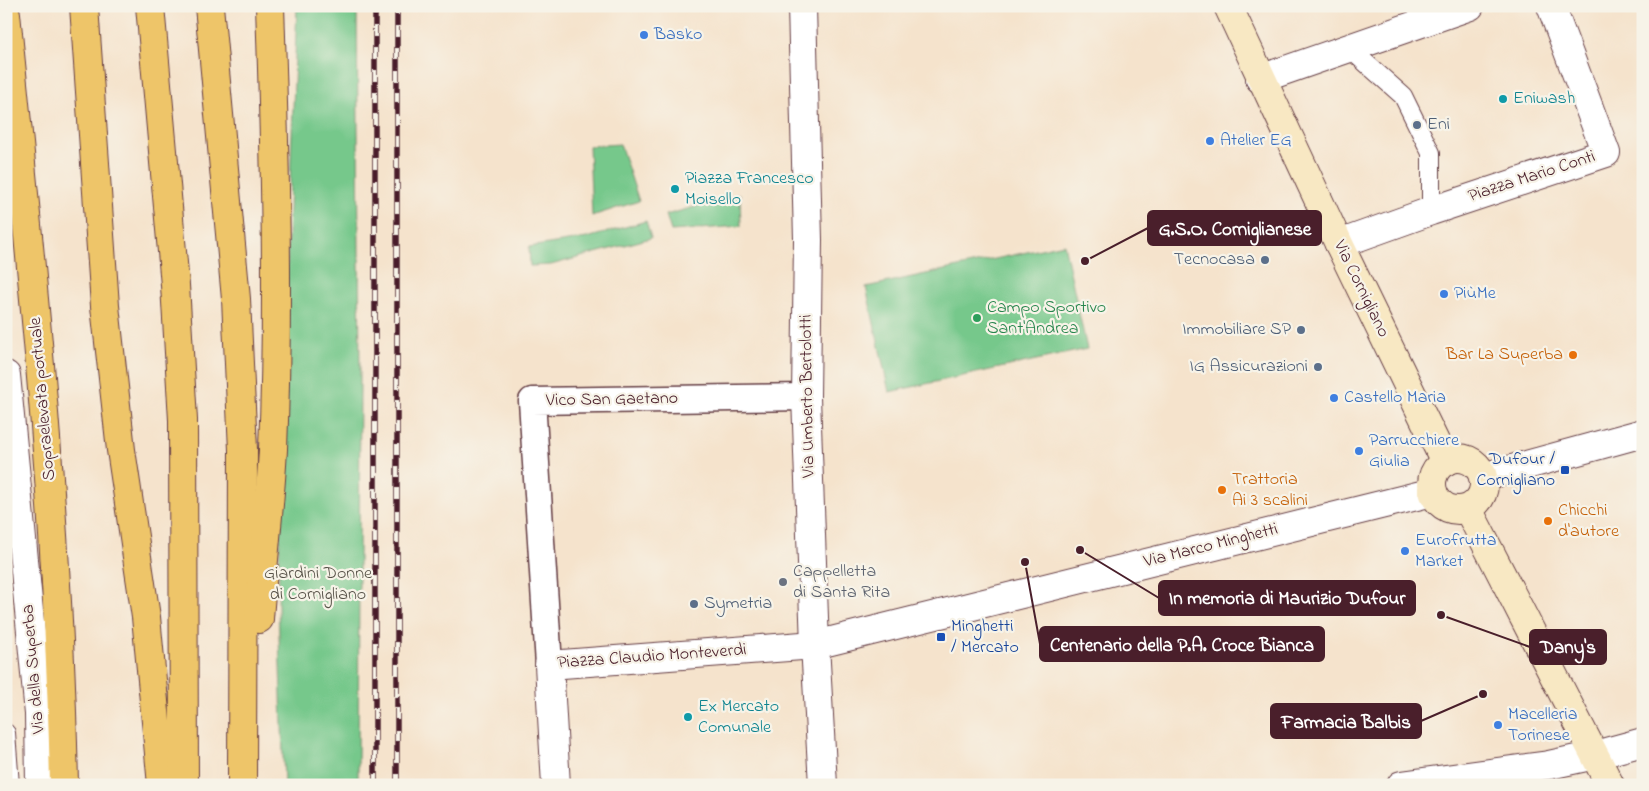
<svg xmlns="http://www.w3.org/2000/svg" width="1649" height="791" viewBox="0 0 1649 791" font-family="'Indie Flower',sans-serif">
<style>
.green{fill:#76c88b;stroke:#60745b}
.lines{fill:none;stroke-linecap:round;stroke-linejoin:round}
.service-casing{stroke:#643c43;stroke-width:20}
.pedestrian-casing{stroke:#643c43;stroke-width:29}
.minor-casing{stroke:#643c43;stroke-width:30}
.tertiary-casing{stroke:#643c43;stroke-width:30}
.secondary-casing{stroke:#643c43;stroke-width:30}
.trunk-casing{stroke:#643c43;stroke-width:30}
.service{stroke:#fff;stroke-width:18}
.pedestrian{stroke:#fff;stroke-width:26}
.minor{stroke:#fff;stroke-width:28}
.tertiary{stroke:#fff;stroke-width:28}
.secondary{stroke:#f8e8c3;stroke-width:28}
.trunk{stroke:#eec569;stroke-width:28}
.rail-casing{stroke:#4a1f2b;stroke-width:5.5}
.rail{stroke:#f7f3e8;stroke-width:4;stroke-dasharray:11;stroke-linecap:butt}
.shop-dot{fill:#3f7fe0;stroke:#f7f3e8;stroke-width:2}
.culture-dot{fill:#0f9aa8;stroke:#f7f3e8;stroke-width:2}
.service-dot{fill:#5c6f8a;stroke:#f7f3e8;stroke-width:2}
.leisure-dot{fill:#2e9e5b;stroke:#f7f3e8;stroke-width:2}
.food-dot{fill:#e8710a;stroke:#f7f3e8;stroke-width:2}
.transit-dot{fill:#1a4fb4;stroke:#f7f3e8;stroke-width:2}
.worship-dot{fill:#6b7280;stroke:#f7f3e8;stroke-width:2}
.labels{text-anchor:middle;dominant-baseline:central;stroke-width:4.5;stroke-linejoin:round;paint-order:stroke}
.shop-label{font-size:18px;fill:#366cbe;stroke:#f7f3e8;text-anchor:start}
.culture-label{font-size:18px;fill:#0d838f;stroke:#f7f3e8;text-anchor:start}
.service-label{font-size:18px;fill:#4e5e75;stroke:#f7f3e8;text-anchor:end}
.street-label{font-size:18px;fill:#4a1f2b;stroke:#f7f3e8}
.leisure-label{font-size:18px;fill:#27864d;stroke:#f7f3e8;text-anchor:start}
.food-label{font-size:18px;fill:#c56008;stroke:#f7f3e8;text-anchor:start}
.transit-label{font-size:18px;fill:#164399;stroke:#f7f3e8;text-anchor:end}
.worship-label{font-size:18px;fill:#5b616d;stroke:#f7f3e8;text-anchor:start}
.park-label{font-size:18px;fill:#575248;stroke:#f7f3e8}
.leader{fill:none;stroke:#4a1f2b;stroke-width:2}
.callout-dot{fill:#4a1f2b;stroke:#f7f3e8;stroke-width:2}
.callout{fill:#4a1f2b;stroke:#4a1f2b;stroke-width:2}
.callout-label{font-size:19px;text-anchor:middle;font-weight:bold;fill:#fff}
</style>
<rect width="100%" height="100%" fill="#f7f3e8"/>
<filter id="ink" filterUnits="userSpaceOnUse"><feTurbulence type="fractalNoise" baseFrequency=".02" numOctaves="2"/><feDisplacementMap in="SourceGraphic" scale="10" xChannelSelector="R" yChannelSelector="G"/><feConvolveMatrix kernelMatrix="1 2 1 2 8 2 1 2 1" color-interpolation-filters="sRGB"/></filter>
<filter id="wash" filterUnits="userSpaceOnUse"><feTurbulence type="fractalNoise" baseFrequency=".0096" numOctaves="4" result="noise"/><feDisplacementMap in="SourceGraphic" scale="20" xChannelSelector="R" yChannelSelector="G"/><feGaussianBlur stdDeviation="1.12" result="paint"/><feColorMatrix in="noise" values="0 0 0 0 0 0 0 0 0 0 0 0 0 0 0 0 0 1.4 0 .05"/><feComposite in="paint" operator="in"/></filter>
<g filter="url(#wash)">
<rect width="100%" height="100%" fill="#f5e3cc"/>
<g class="green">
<path d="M297,6h60l3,370 -2,409h-74l-6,-179 10,-371z"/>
<path d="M620,144l19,57 -47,15 -3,-70z"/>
<path d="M740,194l1,32 -70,5 -5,-16z"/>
<path d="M646,221l5,17 -100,27 -21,1 -1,-19 58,-9z"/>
<path d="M1064,244l23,105 -198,43 -23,-105z"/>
</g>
</g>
<g filter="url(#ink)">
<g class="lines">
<g class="service-casing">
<g id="service">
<path d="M1349,48l54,48 28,57v58"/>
<path d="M6,733l4,52"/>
</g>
</g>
<g class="pedestrian-casing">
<path id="pedestrian" d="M549,665l-17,-264 274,-4"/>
</g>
<g class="minor-casing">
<g id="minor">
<path d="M1260,79l210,-73"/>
<path d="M1339,244l92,-33 175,-58 -55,-147"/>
<path d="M556,785l-7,-120 266,-20 618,-153"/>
<path d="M1401,785l148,-20 46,-10"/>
</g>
</g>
<g class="tertiary-casing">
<g id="tertiary">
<path d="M802,6l6,234 -2,157 9,248 8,140"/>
<path d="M6,375l33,339 1,71"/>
<path d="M1483,477l160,-44"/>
<path d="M1595,755l48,-13"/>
</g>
</g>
<g class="secondary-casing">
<g id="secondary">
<path d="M1228,6l111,238 106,218"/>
<circle cx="1458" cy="484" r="26"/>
<path d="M1468,509l142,276"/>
</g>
</g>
<g class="trunk-casing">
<g id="trunk">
<path d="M84,6l21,300 16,144 25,167 16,168"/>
<path d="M150,6l25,279 8,135 1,365"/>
<path d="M209,6l27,293 7,151 -1,335"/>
<path d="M6,14c26,257 53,513 58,771"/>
<path d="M259,619c4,-57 11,-113 14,-170 6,-147 2,-296 -3,-443"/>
</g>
</g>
<use href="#service" class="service"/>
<use href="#pedestrian" class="pedestrian"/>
<use href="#minor" class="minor"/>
<use href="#tertiary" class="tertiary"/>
<use href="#secondary" class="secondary"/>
<use href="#trunk" class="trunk"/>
<g class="rail-casing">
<g id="rail">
<path d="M375,785v-779"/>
<path d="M397,785v-779"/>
</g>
</g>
<use href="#rail" class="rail"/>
</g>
</g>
<g class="shop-dot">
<circle cx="644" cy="35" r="5"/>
<circle cx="1210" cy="141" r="5"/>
<circle cx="1444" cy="294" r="5"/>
<circle cx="1334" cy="398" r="5"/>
<circle cx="1359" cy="451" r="5"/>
<circle cx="1405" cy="551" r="5"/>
<circle cx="1498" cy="725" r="5"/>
</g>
<g class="culture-dot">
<circle cx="1503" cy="99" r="5"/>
<circle cx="675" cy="189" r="5"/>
<circle cx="688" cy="717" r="5"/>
</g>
<g class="service-dot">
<circle cx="1417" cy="125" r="5"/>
<circle cx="1265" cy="260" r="5"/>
<circle cx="1301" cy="330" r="5"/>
<circle cx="1318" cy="367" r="5"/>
<circle cx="694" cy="604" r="5"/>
</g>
<circle class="leisure-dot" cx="977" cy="318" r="5"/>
<g class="food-dot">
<circle cx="1573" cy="355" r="5"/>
<circle cx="1222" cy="490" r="5"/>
<circle cx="1548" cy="521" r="5"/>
</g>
<g class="transit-dot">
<rect x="1560" y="465" width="10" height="10" rx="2.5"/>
<rect x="936" y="632" width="10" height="10" rx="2.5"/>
</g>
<circle class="worship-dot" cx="783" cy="582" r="5"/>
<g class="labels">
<g class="shop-label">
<text x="654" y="35">Basko</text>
<text x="1220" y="141">Atelier EG</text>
<text x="1454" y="294">PiùMe</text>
<text x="1344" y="398">Castello Maria</text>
<text x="1369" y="441">Parrucchiere<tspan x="1369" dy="21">Giulia</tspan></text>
<text x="1415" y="541">Eurofrutta<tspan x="1415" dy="21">Market</tspan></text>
<text x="1508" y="715">Macelleria<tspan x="1508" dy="21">Torinese</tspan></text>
</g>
<g class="culture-label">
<text x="1513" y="99">Eniwash</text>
<text x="685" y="179">Piazza Francesco<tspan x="685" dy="21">Moisello</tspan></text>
<text x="698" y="707">Ex Mercato<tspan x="698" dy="21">Comunale</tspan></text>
</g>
<g class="service-label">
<text x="1427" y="125" text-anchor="start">Eni</text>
<text x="1255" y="260">Tecnocasa</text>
<text x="1291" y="330">Immobiliare SP</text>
<text x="1308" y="367">IG Assicurazioni</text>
<text x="704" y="604" text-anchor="start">Symetria</text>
</g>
<g class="street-label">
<text transform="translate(1532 177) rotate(-18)">Piazza Mario Conti</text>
<text transform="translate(1361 289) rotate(64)">Via Cornigliano</text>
<text transform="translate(808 396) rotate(-91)">Via Umberto Bertolotti</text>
<text transform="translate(43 399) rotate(-95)">Sopraelevata portuale</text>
<text transform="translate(612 400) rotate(-1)">Vico San Gaetano</text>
<text transform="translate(1211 546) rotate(-14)">Via Marco Minghetti</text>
<text transform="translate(652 657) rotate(-4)">Piazza Claudio Monteverdi</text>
<text transform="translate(34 669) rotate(-95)">Via della Superba</text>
</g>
<g class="leisure-label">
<text x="987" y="308">Campo Sportivo<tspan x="987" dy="21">Sant'Andrea</tspan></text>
</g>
<g class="food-label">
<text x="1563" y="355" text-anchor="end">Bar La Superba</text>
<text x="1232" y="480">Trattoria<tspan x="1232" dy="21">Ai 3 scalini</tspan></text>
<text x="1558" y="511">Chicchi<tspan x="1558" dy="21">d'autore</tspan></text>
</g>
<g class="transit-label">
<text x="1555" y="460">Dufour /<tspan x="1555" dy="21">Cornigliano</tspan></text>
<text x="951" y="627" text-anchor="start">Minghetti<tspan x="951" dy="21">/ Mercato</tspan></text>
</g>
<g class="worship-label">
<text x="793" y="572">Cappelletta<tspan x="793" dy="21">di Santa Rita</tspan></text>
</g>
<g class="park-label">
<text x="318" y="574">Giardini Donne<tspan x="318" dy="21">di Cornigliano</tspan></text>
</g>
</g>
<path class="leader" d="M1085 261L1148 228M1080 550L1159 598M1025 562L1040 644M1441 615L1530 647M1483 694L1421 721"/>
<g class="callout-dot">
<circle cx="1085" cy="261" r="5"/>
<circle cx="1080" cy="550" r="5"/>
<circle cx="1025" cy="562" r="5"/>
<circle cx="1441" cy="615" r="5"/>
<circle cx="1483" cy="694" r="5"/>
</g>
<g class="callout">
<rect x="1148" y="211" width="173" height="34" rx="5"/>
<rect x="1159" y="581" width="256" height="34" rx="5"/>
<rect x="1040" y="627" width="284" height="34" rx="5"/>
<rect x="1530" y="630" width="76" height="34" rx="5"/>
<rect x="1271" y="704" width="150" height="34" rx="5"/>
</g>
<g class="callout-label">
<text x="1235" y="235">G.S.O. Corniglianese</text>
<text x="1287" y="604">In memoria di Maurizio Dufour</text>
<text x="1182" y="651">Centenario della P.A. Croce Bianca</text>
<text x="1568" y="653">Dany's</text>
<text x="1346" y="728">Farmacia Balbis</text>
</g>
<rect width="1649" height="791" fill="none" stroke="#f7f3e8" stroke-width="25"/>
</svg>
